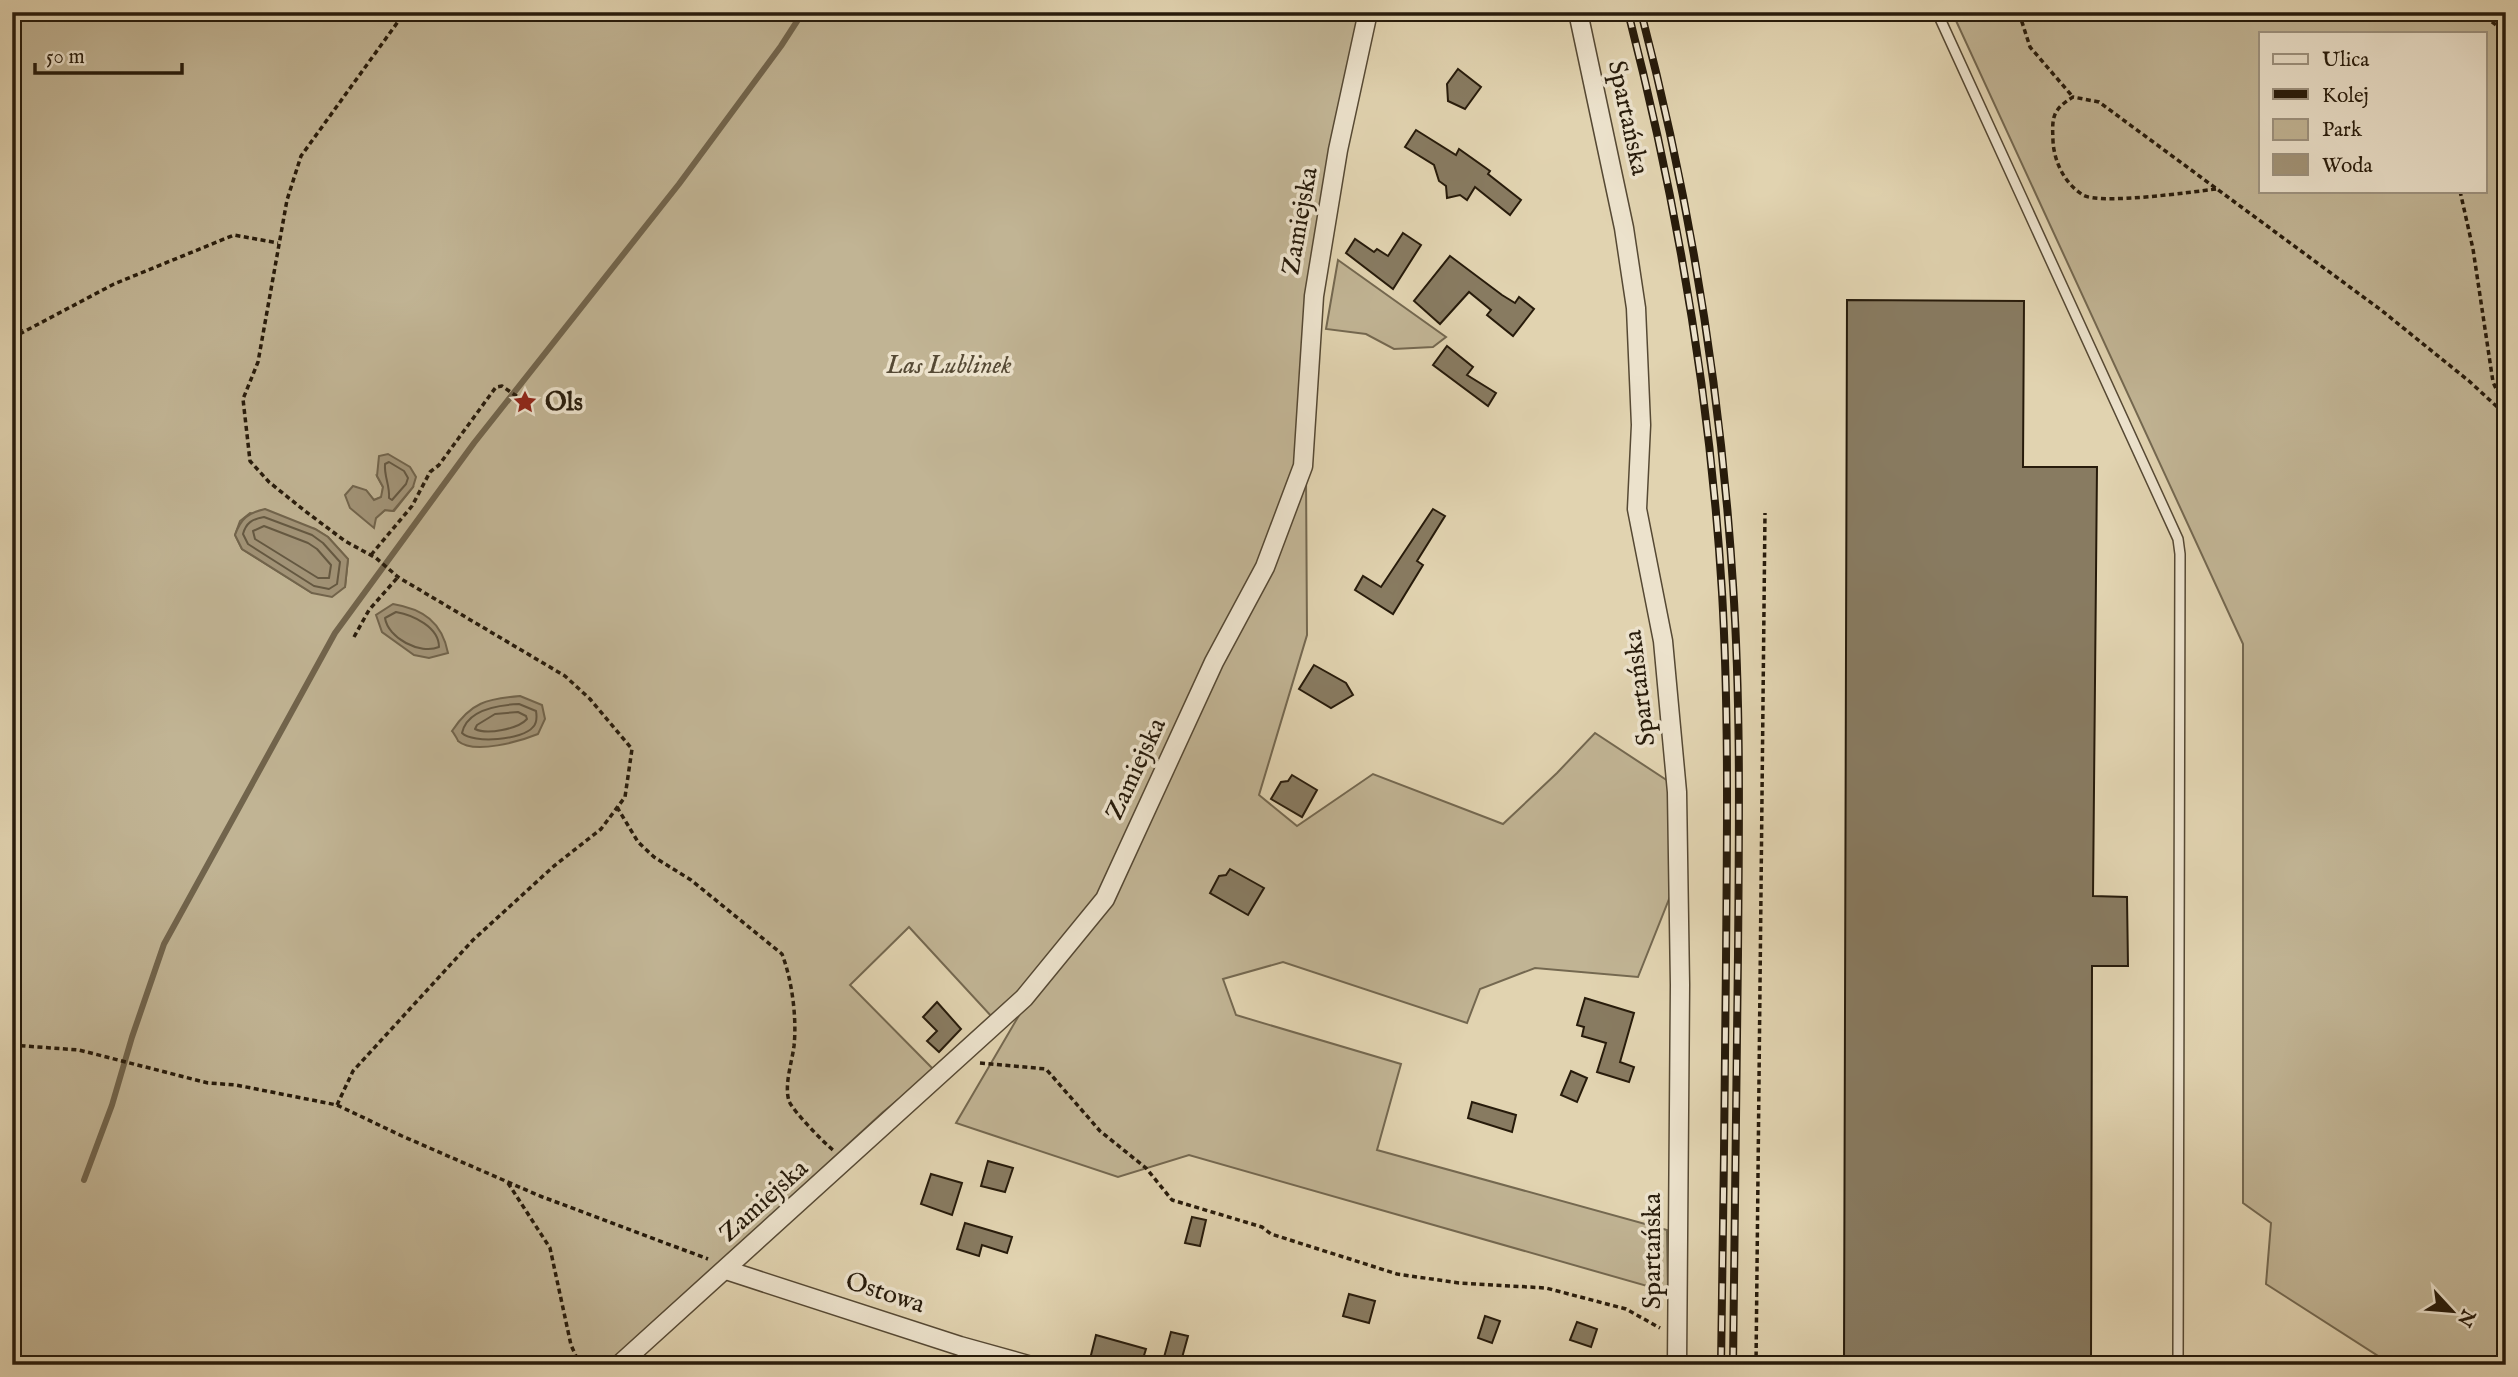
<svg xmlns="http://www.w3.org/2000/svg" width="2518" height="1377" viewBox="0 0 2518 1377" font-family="'IM FELL English',serif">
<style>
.green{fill:#c1b494;stroke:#746850;stroke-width:2;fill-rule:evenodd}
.water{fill:#a29478;stroke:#71644c;stroke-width:2}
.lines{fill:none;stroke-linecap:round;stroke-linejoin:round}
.shore{stroke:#645842;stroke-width:2}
.stream{stroke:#71644c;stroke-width:6}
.building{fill:#887b61;stroke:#271b0b;stroke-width:2}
.lane-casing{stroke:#564934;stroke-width:12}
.street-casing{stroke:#564934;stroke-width:21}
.path{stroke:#271b0b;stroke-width:3.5;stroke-dasharray:5 3.5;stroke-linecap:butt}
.lane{stroke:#ece2cc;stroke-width:9}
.street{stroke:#ece2cc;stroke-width:18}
.rail-casing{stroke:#271b0b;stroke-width:8}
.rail{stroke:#ece2cc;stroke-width:5;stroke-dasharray:16;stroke-linecap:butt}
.labels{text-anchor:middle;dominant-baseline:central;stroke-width:7;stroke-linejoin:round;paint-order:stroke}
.street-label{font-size:26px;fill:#271b0b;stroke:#ece2cc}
.park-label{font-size:26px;font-style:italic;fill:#554934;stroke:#ece2cc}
.poi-label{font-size:26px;font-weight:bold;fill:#271b0b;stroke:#ece2cc;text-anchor:start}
</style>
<rect width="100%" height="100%" fill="#e1d3b0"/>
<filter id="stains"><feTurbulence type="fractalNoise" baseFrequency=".00286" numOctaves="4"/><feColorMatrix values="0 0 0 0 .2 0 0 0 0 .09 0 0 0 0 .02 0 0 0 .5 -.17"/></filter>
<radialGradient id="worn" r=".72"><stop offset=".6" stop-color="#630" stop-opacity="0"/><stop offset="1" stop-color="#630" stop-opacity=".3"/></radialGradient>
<g class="green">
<path d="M12,12h1353l-69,454 -35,98 -161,330 -83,99 -25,24 -83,-90 -59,58 84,85 -52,43 -273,252h-597zM377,476l36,11 -19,24 -9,-1 -9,8 -10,-28 8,10 8,-3 1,-10zM250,513l65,16 13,8 20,22 -3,28 -33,6 -70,-44 -7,-14 5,-14z"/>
<path d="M1952,12l554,1v1352h-132l4,-9 -112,-72 5,-61 -28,-20v-559zM2261,33h224v158h-224z"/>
<path d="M1338,260l108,77 -13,10 -39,2 -28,-15 -40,-5z"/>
<path d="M1306,475l1,160 -48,160 38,31 76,-52 130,50 54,-51 38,-40 73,48 3,113 -33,83 -103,-9 -55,21 -13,34 -184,-61 -60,17 13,36 165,49 -24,86 290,80 1,62 -479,-137 -71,22 -162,-54 65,-111 89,-110z"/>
</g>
<g class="water">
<path d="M388,454l22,13 6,10 -3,10 -20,24 -8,-1 -9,8 -2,10 -24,-20 -5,-13 8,-9 13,4 8,10 7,-3 2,-10 -6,-11 2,-20z"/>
<path d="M265,509l50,20 13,8 20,22 -3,28 -13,10 -20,-4 -70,-44 -7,-14c6,-17 13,-22 30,-26z"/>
<path d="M393,604c30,5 49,18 55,49l-19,5 -15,-3 -32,-23 -6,-17z"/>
<path d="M520,696l22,9 3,14 -7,15c-17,7 -64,21 -80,7 0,-1 -5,-9 -6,-10 19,-29 35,-32 68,-35z"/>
</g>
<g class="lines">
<g class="shore">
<path d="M389,462l15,9 4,7 -2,6 -14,16 -3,-2c1,-13 -5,-21 -4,-34z"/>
<path d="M264,517l48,18 11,8 17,19 -3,22 -8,5 -15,-3 -66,-42 -5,-10c3,-11 9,-15 21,-17z"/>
<path d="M264,526l44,17 9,6 14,16 -2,13h-11l-63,-39 -2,-8z"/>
<path d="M396,612c17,3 43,15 43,35 -19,8 -51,-9 -54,-29z"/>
<path d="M519,704l17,7c1,6 1,12 -3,16 -10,13 -60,17 -71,6 5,-24 36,-28 57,-29z"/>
<path d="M518,712l8,4 1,3c-9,10 -40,16 -52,10l2,-4 18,-11z"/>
</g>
<path class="stream" d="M84,1180l28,-75 20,-68 32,-93 171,-311 139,-190 205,-259 102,-138 22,-34"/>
</g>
<g class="building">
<path d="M1458,69l23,18 -16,22 -17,-8 -1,-17z"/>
<path d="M1416,130l40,25 3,-6 31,22 -2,3 33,26 -11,15 -35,-28 -8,13 -7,-5 -13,3 -1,-12 -7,-5 -5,-16 -29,-18z"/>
<path d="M1403,233l18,12 -28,44 -47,-36 9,-14 19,13 3,-3 11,7z"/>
<path d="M1450,256l52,39 13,8 4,-6 15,12 -21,27 -26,-21 4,-5 -22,-18 -29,32 -26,-23z"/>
<path d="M1847,300l177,1 -1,166h74l-4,429 34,1 1,69h-36l-1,399h-247z"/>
<path d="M1447,346l26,21 -6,8 29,18 -8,13 -55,-41z"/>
<path d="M1433,509l12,7 -28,45 6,4 -30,49 -38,-24 8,-14 18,11z"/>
<path d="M1314,665l32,18 7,12 -22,13 -32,-19z"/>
<path d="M1292,775l25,15 -15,27 -31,-18 10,-17 7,-1z"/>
<path d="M1230,869l34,19 -16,27 -38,-22 9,-17 7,-1z"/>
<path d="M1585,998l49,15 -14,49 14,5 -5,15 -32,-10 9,-29 -24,-7 2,-9 -7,-2z"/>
<path d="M937,1002l24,27 -22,23 -12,-11 10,-10 -14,-14z"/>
<path d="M1571,1071l16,7 -10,24 -16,-7z"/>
<path d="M1472,1102l44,13 -4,17 -44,-14z"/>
<path d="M988,1161l25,7 -8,24 -24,-6z"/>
<path d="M931,1174l31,9 -10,32 -31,-11z"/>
<path d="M1192,1217l14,3 -6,26 -15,-3z"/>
<path d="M965,1223l47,14 -5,16 -25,-8 -3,11 -22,-7z"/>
<path d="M1349,1294l26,7 -6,22 -26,-7z"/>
<path d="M1485,1316l15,5 -8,22 -14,-5z"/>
<path d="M1577,1322l20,7 -6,18 -21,-7z"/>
<path d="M1171,1332l17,4 -8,29 -17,-4z"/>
<path d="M1096,1335l50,14 -5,16h-31l-20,-6z"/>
</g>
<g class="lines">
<g class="lane-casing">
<path id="lane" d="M1937,12l241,527 2,15 -2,811"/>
</g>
<g class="street-casing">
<g id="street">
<path d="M1578,12l46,216 12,80 5,117 -4,84 26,132 14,151 3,193 -3,380"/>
<path d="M726,1270l234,76 68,19"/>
<path d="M619,1365l405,-367 81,-99 109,-237 51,-95 38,-101 11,-170 24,-146 30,-138"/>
</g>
</g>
<g class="path">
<path d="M2008,12l13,7 9,28 43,50"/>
<path d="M2478,12l28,20"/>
<path d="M2216,189c-24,3 -116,16 -133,6 -18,-11 -29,-33 -30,-54 -1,-24 -1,-31 20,-44l26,5 282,208 88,71 37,34"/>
<path d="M2460,191l13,58 20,133 6,13 -1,13"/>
<path d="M12,324l10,7"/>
<path d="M12,338l102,-54 120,-49 44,8"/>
<path d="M371,555l41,-49 18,-34 9,-7 57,-78 6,-1 23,16"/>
<path d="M354,637l15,-27 29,-33"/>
<path d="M617,807l21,35 16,15 37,23 91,74c10,26 15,64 12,92 -2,16 -10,39 -5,55 4,10 34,41 44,49"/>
<path d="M12,1045l67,5 129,33 28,2 101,20 65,31 138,60 168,63"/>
<path d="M980,1063l66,6 54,62 46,37 26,32 90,27 9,7 126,40 62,9 87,5 80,21 34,19"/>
<path d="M337,1105l16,-34 120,-131 81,-74 47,-37 24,-32 7,-48 -42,-50 -25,-23 -167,-99 -22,-19 -31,-17 -40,-30 -36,-29 -19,-21 -7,-62 15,-37 29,-162 14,-44 104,-144"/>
<path d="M508,1183l42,65 21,97 9,20"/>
<path d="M1756,1365l9,-852"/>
</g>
<use href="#lane" class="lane"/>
<use href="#street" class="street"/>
<g class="rail-casing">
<g id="rail">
<path d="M1628,12c49,190 82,384 94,580 7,123 5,246 4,369 -1,135 -3,269 -5,404"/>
<path d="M1641,12c49,188 80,379 92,573 8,123 6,246 5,369 -2,137 -3,274 -5,411"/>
</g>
</g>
<use href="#rail" class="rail"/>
</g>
<defs>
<g id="sight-bare" transform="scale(1.89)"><path d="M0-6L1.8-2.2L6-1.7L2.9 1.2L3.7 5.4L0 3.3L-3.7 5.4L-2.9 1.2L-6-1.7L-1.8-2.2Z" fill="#8f2418" stroke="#ece2cc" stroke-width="2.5" paint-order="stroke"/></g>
</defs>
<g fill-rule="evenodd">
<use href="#sight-bare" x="525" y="402"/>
</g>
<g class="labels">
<g class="street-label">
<text transform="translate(1628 118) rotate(78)">Spartańska</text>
<text transform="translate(1300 221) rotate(-80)">Zamiejska</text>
<text transform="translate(1640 688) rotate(-97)">Spartańska</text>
<text transform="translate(1136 769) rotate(-65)">Zamiejska</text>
<text transform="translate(764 1201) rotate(-42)">Zamiejska</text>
<text transform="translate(1652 1251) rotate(-90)">Spartańska</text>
<text transform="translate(885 1293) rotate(18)">Ostowa</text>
</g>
<g class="park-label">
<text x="949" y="365">Las Lublinek</text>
</g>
<g class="poi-label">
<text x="545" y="402">Ols</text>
</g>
</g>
<rect width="2518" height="1377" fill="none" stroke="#e1d3b0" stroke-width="42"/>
<rect x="14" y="14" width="2490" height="1349" fill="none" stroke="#271b0b" stroke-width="3.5"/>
<rect x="21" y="21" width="2476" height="1335" fill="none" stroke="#271b0b" stroke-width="2"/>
<rect x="2259" y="32" width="228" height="161" fill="#ece2cc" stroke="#9d927f" stroke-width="2"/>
<rect x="2273" y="54" width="35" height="10" fill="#ece2cc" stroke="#9d927f" stroke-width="2"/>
<text x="2322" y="66" font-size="21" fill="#271b0b">Ulica</text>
<rect x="2273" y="89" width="35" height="10" fill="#271b0b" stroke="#9d927f" stroke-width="2"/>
<text x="2322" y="102" font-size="21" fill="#271b0b">Kolej</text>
<rect x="2273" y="119" width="35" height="21" fill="#c1b494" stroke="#9d927f" stroke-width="2"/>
<text x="2322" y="136" font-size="21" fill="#271b0b">Park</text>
<rect x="2273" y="154" width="35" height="21" fill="#a29478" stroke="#9d927f" stroke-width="2"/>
<text x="2322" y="172" font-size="21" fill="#271b0b">Woda</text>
<g transform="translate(2452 1311) rotate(116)" stroke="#ece2cc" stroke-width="5" paint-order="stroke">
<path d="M0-5L12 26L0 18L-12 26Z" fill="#271b0b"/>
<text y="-10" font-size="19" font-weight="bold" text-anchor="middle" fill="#271b0b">N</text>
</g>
<path d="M35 63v10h147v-10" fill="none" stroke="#271b0b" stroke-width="3.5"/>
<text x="46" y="63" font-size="21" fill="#271b0b" stroke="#ece2cc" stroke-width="5" paint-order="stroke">50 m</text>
<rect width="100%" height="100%" filter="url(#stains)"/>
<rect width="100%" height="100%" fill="url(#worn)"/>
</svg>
